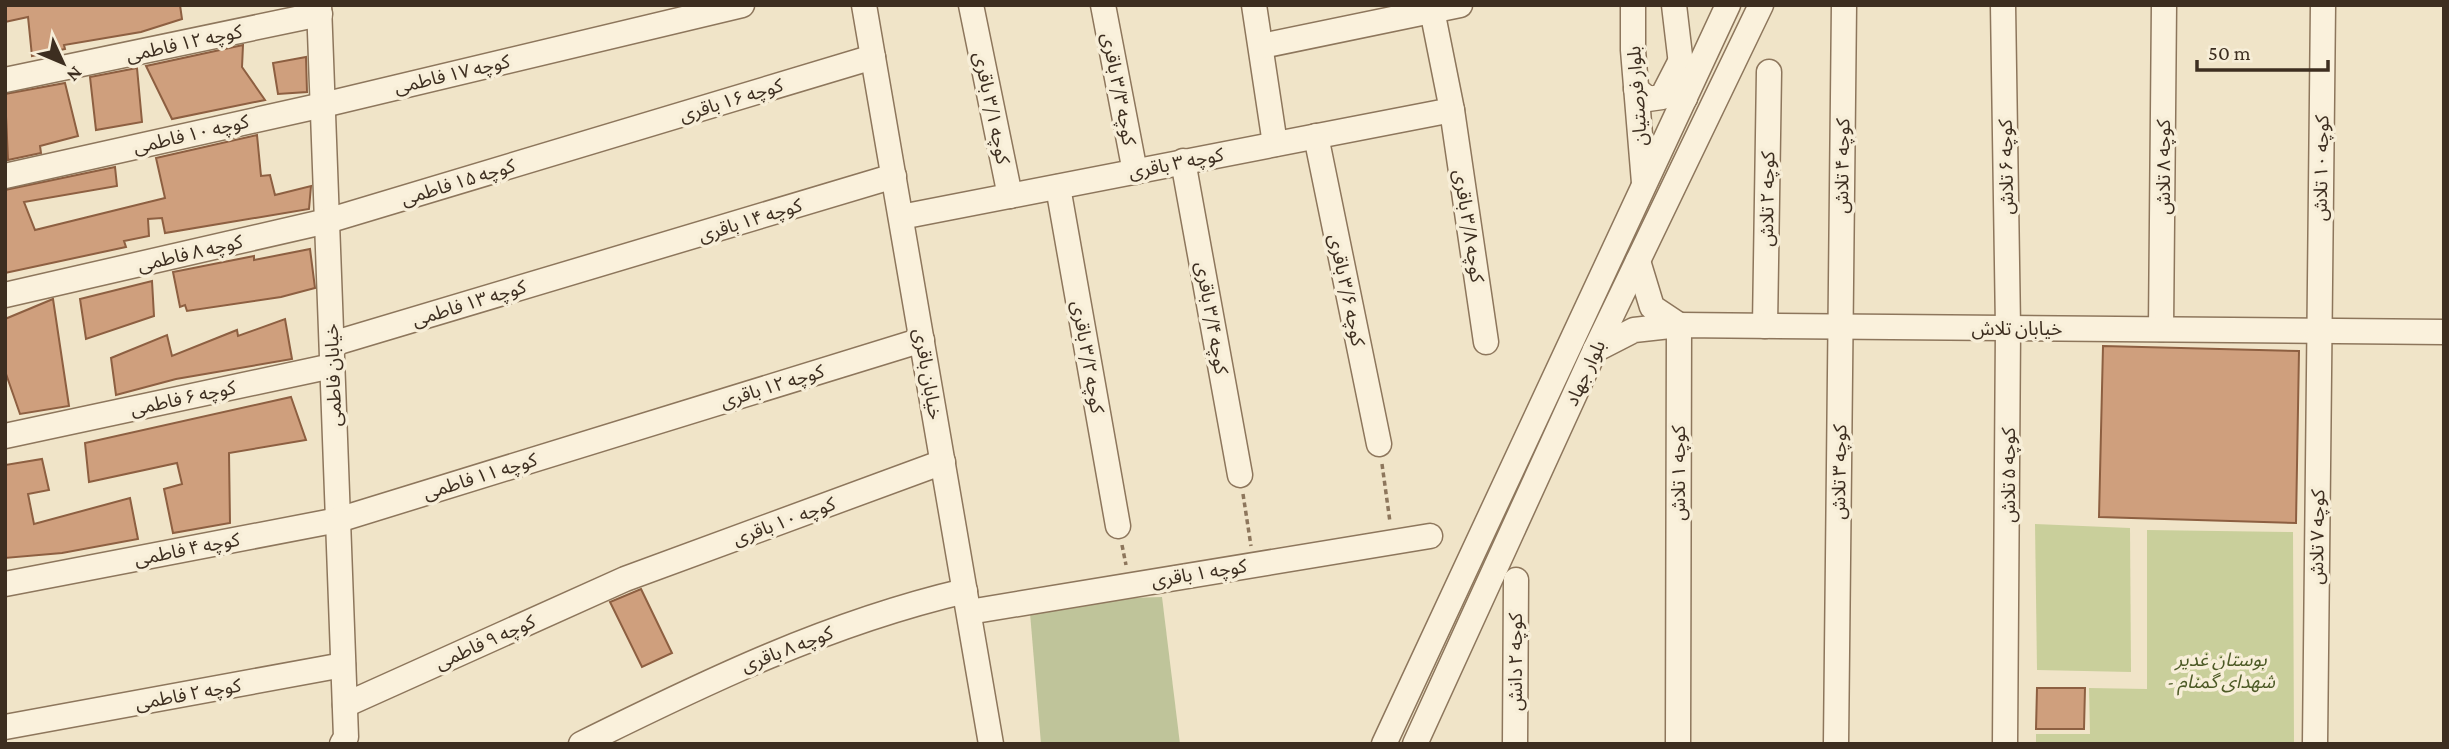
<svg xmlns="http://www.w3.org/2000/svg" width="2449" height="749" viewBox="0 0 2449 749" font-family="'Crimson Pro','Noto Sans Arabic',serif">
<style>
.green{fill:#c9cf9b}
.cemetery{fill:#bfc49a}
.building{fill:#cf9f7d;stroke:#8d5f41;stroke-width:2}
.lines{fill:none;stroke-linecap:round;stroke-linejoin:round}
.minor-casing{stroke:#8d765c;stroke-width:27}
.path{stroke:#8d765c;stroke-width:3.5;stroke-dasharray:5 3.5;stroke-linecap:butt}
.minor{stroke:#faf1dc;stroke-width:24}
.labels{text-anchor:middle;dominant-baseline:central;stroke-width:7;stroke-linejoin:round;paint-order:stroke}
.street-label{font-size:19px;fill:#3d2e20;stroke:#f7eed8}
.park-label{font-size:19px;font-style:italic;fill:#4d5a26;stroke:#f7eed8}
</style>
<rect width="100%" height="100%" fill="#f0e4c8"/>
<g class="green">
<path d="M2035,524l95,4 1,144 -94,-2z"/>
<path d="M2147,530l146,2 1,212h-258v-10h54l-1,-46 58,1z"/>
</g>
<path class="cemetery" d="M1162,597l18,147h-139l-12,-143z"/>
<g class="building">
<path d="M5,5h175l2,14 -41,13 -77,13 1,4 -33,7 -4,-39 -23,5z"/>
<path d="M243,45l-1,22 23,33 -93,19 -26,-53z"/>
<path d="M306,57l1,35 -29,2 -5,-31z"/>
<path d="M137,68l5,54 -46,8 -6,-53z"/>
<path d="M65,83l13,53 -38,10 1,7 -33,7 -3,-66z"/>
<path d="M257,135l4,41 9,-1 5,20 36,-9 -2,23 -144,24 -3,-15 -14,1 1,17 -25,5 2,6 -121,26v-83l110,-23 2,19 -93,16 11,28 130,-32 -9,-40z"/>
<path d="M310,249l5,39 -34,9 -94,14 -2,-6 -5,2 -7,-35 81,-16v4z"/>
<path d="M152,281l2,35 -68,23 -6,-40z"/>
<path d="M53,299l16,107 -49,8 -15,-43v-52z"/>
<path d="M285,319l7,40 -116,20 -60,16 -5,-37 56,-23 5,21 65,-26 1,6z"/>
<path d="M2103,346l196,5 -3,172 -197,-6z"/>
<path d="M291,397l15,43 -77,13 1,70 -57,10 -9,-44 18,-5 -5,-21 -88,19 -4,-39z"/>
<path d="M42,459l7,31 -21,4 6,30 96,-26 8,41 -76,14 -57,5v-93z"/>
<path d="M641,589l31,64 -30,14 -32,-65z"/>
<path d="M2037,688h48l-1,41h-48z"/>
</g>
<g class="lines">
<g class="minor-casing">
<g id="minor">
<path d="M319,5l27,732 -4,7"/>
<path d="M864,5l127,739"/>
<path d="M971,5l39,191"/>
<path d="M1103,5l32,167"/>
<path d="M1254,5l21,139"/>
<path d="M1633,5v45l11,133"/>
<path d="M1674,5l11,93"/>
<path d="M2003,5l5,323 -3,416"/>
<path d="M1432,10l20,100 34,232"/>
<path d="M1262,46l198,-41"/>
<path d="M5,80l315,-66"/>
<path d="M1636,89l12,10 14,-2 18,-35"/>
<path d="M1316,136l63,308"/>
<path d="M1183,161l57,314"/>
<path d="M5,176l318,-71 419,-100"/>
<path d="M1058,187l60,339"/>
<path d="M901,217l551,-107"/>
<path d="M1638,261l14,46 27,18"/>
<path d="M5,295l322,-74 546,-164"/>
<path d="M1765,326l4,-254"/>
<path d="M2161,329l3,-324"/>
<path d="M332,344l562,-168"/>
<path d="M1595,350l39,-20 45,-5 765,7"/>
<path d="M5,436l327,-70"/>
<path d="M5,584l333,-64 584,-180"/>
<path d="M969,612l461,-76"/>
<path d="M345,705l280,-126 318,-117"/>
<path d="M5,727l338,-62"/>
<path d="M581,744c125,-62 247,-121 384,-153"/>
<path d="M1384,744l344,-739"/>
<path d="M1415,744l180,-394 166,-345"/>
<path d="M1515,744l1,-164"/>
<path d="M1678,744l1,-419"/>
<path d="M1836,744l8,-739"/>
<path d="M2315,744l8,-739"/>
</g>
</g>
<g class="path">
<path d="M1382,464l8,58"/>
<path d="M1243,494l8,52"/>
<path d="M1122,545l4,20"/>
</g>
<use href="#minor" class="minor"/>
</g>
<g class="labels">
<g class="street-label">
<text transform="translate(184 43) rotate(-12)">کوچه ۱۲ فاطمی</text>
<text transform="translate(452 74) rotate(-13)">کوچه ۱۷ فاطمی</text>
<text transform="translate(1119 89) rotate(79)">کوچه ۳/۳ باقری</text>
<text transform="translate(1637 96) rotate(-94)">بلوار فرصتیان</text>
<text transform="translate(731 100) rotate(-17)">کوچه ۱۶ باقری</text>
<text transform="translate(992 108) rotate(78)">کوچه ۳/۱ باقری</text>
<text transform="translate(191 134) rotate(-13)">کوچه ۱۰ فاطمی</text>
<text transform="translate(1176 163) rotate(-11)">کوچه ۳ باقری</text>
<text transform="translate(1842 166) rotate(-89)">کوچه ۴ تلاش</text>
<text transform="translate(2006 167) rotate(-91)">کوچه ۶ تلاش</text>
<text transform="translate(2163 167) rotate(-90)">کوچه ۸ تلاش</text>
<text transform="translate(2321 168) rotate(-89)">کوچه ۱۰ تلاش</text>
<text transform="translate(458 182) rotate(-17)">کوچه ۱۵ فاطمی</text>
<text transform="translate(1767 199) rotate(-89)">کوچه ۲ تلاش</text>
<text transform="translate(750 220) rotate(-17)">کوچه ۱۴ باقری</text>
<text transform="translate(1469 226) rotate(81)">کوچه ۳/۸ باقری</text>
<text transform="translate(190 253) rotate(-13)">کوچه ۸ فاطمی</text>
<text transform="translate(1347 290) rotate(78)">کوچه ۳/۶ باقری</text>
<text transform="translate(469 303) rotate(-17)">کوچه ۱۳ فاطمی</text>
<text transform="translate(1212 318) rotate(80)">کوچه ۳/۴ باقری</text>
<text x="2017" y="328">خیابان تلاش</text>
<text transform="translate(1088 357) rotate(80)">کوچه ۳/۲ باقری</text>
<text transform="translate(1585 373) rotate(-65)">بلوار جهاد</text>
<text transform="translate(928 374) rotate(80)">خیابان باقری</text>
<text transform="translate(333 375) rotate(-92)">خیابان فاطمی</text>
<text transform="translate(772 386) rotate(-17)">کوچه ۱۲ باقری</text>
<text transform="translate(183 398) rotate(-12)">کوچه ۶ فاطمی</text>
<text transform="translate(1839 472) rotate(-89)">کوچه ۳ تلاش</text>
<text transform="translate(1678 473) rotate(-90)">کوچه ۱ تلاش</text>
<text transform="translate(2008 475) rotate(-90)">کوچه ۵ تلاش</text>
<text transform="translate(480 476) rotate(-17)">کوچه ۱۱ فاطمی</text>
<text transform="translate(784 521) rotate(-20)">کوچه ۱۰ باقری</text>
<text transform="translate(2317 537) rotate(-89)">کوچه ۷ تلاش</text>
<text transform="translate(187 549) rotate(-11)">کوچه ۴ فاطمی</text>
<text transform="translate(1199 573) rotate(-9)">کوچه ۱ باقری</text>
<text transform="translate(485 642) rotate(-24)">کوچه ۹ فاطمی</text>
<text transform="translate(787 649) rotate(-21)">کوچه ۸ باقری</text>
<text transform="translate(1515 662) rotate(-90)">کوچه ۲ دانش</text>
<text transform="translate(188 694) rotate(-10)">کوچه ۲ فاطمی</text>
</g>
<g class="park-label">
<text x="2221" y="659">بوستان غدیر<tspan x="2221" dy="22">- شهدای گمنام</tspan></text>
</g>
</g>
<rect width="2449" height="749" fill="none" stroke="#3d2e20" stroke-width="14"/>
<g transform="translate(63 63) rotate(134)" stroke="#f7eed8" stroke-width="5" paint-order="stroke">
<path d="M0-5L12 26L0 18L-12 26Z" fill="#3d2e20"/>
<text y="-10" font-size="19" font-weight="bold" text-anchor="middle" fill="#3d2e20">N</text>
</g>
<path d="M2197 60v10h131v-10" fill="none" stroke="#3d2e20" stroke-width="3.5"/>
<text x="2208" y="60" font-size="21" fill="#3d2e20" stroke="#f7eed8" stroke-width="5" paint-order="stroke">50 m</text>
</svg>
